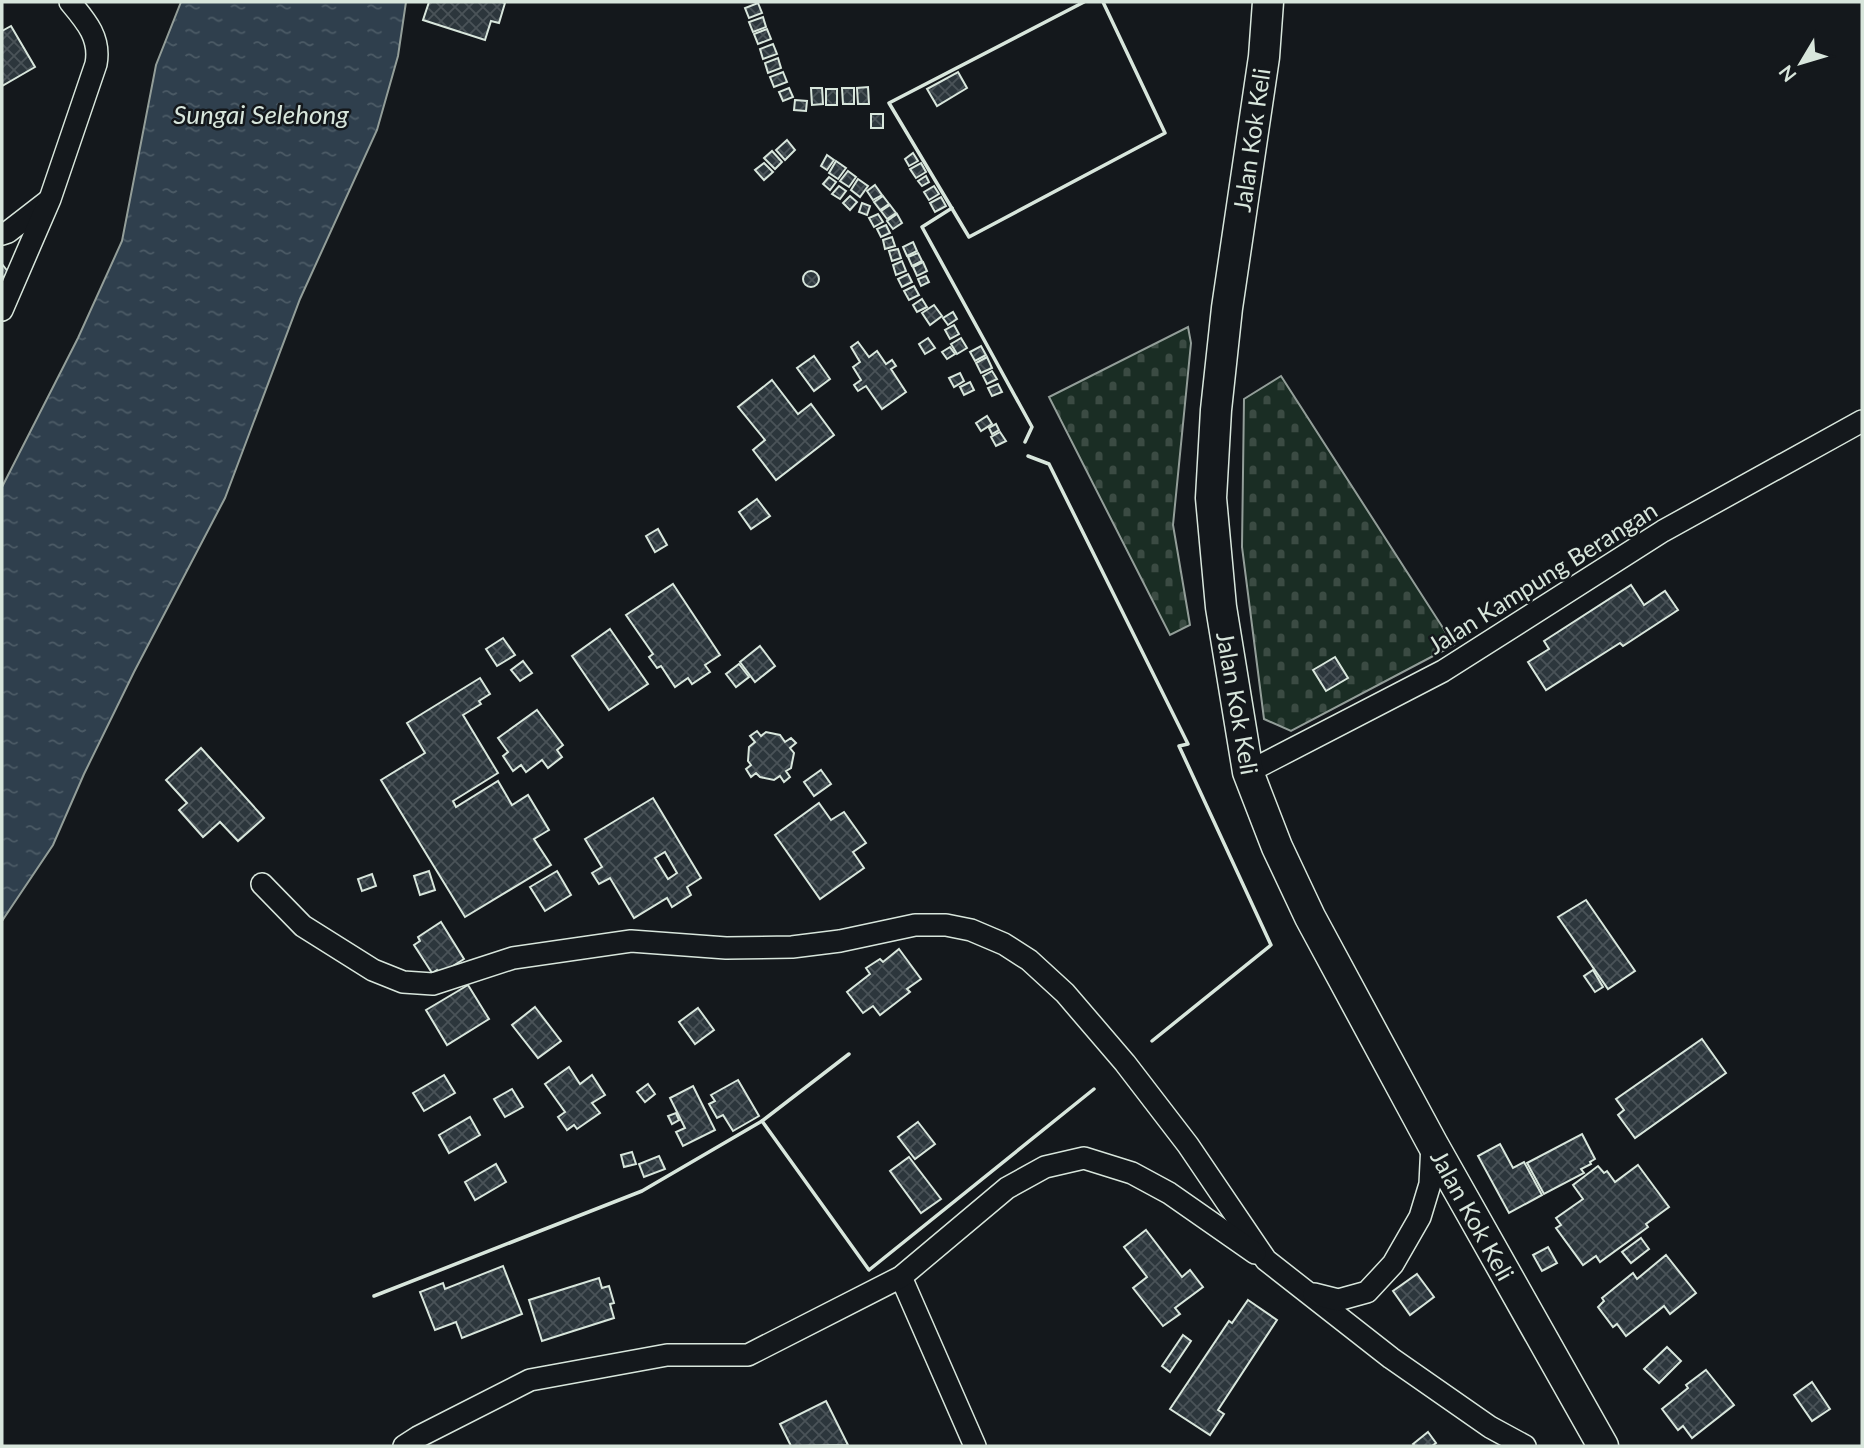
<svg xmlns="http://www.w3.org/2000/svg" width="1864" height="1448" viewBox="0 0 1864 1448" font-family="Lato,sans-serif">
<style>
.cemetery{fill:url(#cemetery-stones);stroke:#939e99;stroke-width:2}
.water{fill:url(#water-ripples);stroke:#939e99;stroke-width:2}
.building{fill:url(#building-cross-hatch);stroke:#d8e6dc;stroke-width:2;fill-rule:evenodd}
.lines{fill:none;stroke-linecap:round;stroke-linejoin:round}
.street-casing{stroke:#d8e6dc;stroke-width:24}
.secondary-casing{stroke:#d8e6dc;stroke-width:33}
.street{stroke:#14181c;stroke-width:21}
.secondary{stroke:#14181c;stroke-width:30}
.wall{stroke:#d8e6dc;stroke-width:3.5}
.labels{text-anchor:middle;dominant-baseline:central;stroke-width:5;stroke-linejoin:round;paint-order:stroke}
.street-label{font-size:24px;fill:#d8e6dc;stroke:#14181c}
.water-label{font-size:26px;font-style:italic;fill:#d8e6dc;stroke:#14181c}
</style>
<defs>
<pattern id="cemetery-stones" width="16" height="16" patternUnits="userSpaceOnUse" patternTransform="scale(1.75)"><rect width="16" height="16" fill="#1a2d24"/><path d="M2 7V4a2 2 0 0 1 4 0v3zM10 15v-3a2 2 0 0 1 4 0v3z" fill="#3b4b43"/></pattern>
<pattern id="water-ripples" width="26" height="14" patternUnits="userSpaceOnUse" patternTransform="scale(1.75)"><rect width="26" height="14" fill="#2f3f4d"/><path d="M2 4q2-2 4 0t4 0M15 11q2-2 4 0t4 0" fill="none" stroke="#4c5b66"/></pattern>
<pattern id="building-cross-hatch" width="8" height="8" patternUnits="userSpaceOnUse" patternTransform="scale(1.75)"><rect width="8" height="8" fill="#2c363c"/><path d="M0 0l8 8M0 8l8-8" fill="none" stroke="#4a5358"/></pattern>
</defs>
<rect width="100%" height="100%" fill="#14181c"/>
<g class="cemetery">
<path d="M1188,327l3,16 -18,182 17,100 -20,10 -121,-238z"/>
<path d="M1281,376l173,269 -163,86 -27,-12 -22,-172 2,-148z"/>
</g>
<path class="water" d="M181,2h225l-8,54 -21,74 -77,169 -75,199 -91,174 -50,102 -31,71 -51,76v-434l76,-149 44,-97 34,-176z"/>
<g class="building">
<path d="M429,2h73l3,1 -6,20 -8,-2 -6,19 -62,-20z"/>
<path d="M758,3l4,10 -13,5 -4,-10z"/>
<path d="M763,17l3,10 -13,5 -4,-10z"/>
<path d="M11,26l24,41 -33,19v-55z"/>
<path d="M767,29l4,10 -13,5 -4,-10z"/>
<path d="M773,44l4,10 -14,5 -3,-10z"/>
<path d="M778,58l3,10 -13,5 -3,-10z"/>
<path d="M783,72l4,10 -13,5 -4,-10z"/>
<path d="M958,72l9,16 -30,18 -10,-17z"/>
<path d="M868,87l1,17h-11l-1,-16z"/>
<path d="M789,88l4,9 -10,4 -4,-9z"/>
<path d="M811,88h11l1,16 -11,1z"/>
<path d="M842,88h12v16h-11z"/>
<rect x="826" y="89" width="11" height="16"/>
<path d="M795,100l12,1 -1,10 -12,-1z"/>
<rect x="871" y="114" width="12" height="14"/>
<path d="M787,140l8,10 -10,10 -9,-10z"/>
<path d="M772,151l10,11 -7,7 -11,-11z"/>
<path d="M913,153l5,8 -9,5 -4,-7z"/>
<path d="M827,155l7,5 -7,10 -6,-4z"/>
<path d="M836,161l10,7 -8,11 -9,-6z"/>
<path d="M764,163l9,9 -9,8 -9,-10z"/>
<path d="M921,163l5,9 -10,6 -6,-9z"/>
<path d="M848,171l8,6 -7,10 -9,-6z"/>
<path d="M926,176l3,6 -7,4 -4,-5z"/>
<path d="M829,177l7,5 -6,8 -7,-6z"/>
<path d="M858,179l10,7 -8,11 -9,-7z"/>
<path d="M875,185l7,10 -9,5 -6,-9z"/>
<path d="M839,186l7,5 -6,8 -8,-5z"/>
<path d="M934,186l5,8 -10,6 -5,-8z"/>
<path d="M850,196l7,6 -7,8 -7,-7z"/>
<path d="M883,196l6,8 -9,6 -6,-8z"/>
<path d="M941,197l5,9 -11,6 -5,-9z"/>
<path d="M862,203l8,3 -3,9 -8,-3z"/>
<path d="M890,205l6,8 -9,6 -6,-8z"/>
<path d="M878,214l5,8 -9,5 -5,-9z"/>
<path d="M897,214l5,9 -9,6 -6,-8z"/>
<path d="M886,225l4,8 -9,4 -4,-8z"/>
<path d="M892,237l3,9 -10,3 -2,-9z"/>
<path d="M913,242l4,9 -10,5 -4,-9z"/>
<path d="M898,249l3,9 -9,3 -3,-10z"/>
<path d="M918,253l4,8 -10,5 -4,-9z"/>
<path d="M902,261l4,10 -10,4 -3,-10z"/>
<path d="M923,262l4,9 -10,5 -4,-9z"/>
<path d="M2,264l7,9 -7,5 7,8 -7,5z"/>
<circle cx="811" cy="279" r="8"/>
<path d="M908,274l4,8 -10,5 -4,-8z"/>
<path d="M926,276l3,6 -8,4 -3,-7z"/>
<path d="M914,286l5,9 -10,5 -5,-9z"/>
<path d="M922,299l5,8 -10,5 -4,-7z"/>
<path d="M934,305l8,11 -12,9 -8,-12z"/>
<path d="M953,312l4,7 -9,6 -5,-7z"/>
<path d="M954,325l5,9 -9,5 -5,-9z"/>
<path d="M928,338l7,10 -10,6 -6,-10z"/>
<path d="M961,338l6,10 -10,6 -6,-10z"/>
<path d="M858,342l11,15 8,-6 9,13 6,-4 4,6 -5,3 15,23 -24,17 -16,-23 -8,5 -4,-6 7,-5 -8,-13 7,-5 -9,-15z"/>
<path d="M981,346l5,9 -11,6 -5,-9z"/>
<path d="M950,347l5,7 -8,5 -5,-7z"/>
<path d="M814,356l16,23 -16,12 -17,-23z"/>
<path d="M987,357l5,11 -11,5 -5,-10z"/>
<path d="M992,371l5,8 -10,5 -4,-8z"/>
<path d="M960,373l4,8 -10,6 -5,-9z"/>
<path d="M772,380l26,34 13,-10 23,31 -58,45 -23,-30 12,-10 -27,-33z"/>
<path d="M970,382l4,8 -10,5 -4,-8z"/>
<path d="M998,384l4,8 -10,4 -4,-8z"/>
<path d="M987,416l5,8 -11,7 -5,-8z"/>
<path d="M996,424l3,6 -7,4 -3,-6z"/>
<path d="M1000,432l6,9 -10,5 -5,-9z"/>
<path d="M757,499l13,17 -19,13 -12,-17z"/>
<path d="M658,529l9,16 -12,7 -9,-16z"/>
<path d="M673,584l47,71 -15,10 5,7 -18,12 -4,-6 -13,9 -14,-21 -4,2 -8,-11 4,-3 -27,-39z"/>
<path d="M1631,585l13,20 21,-14 13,19 -55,36 -3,-3 -74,47 -18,-28 21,-13 -5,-8z"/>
<path d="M610,629l38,55 -39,26 -37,-54z"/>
<path d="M503,638l12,17 -18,11 -11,-17z"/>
<path d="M760,646l15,20 -20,16 -15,-20z"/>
<path d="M1335,657l13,21 -22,13 -13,-21z"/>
<path d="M523,661l9,12 -12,8 -9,-11z"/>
<path d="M739,664l10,13 -13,10 -10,-13z"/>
<path d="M480,678l10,16 -11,7 2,3 -18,11 35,58 -45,28 3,6 42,-26 14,24 16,-10 21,35 -15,9 17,26 -86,52 -84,-137 44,-27 -18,-30z"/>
<path d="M537,710l26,35 -6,5 5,7 -14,11 -6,-8 -16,12 -5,-7 -8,6 -10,-15 5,-4 -10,-14z"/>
<path d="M757,731l4,5 5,-4 14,3 5,7 6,-4 5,5 -6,5 4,5 -3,15 -5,3 4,6 -6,5 -4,-6 -6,4 -14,-3 -4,-4 -5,4 -5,-8 5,-4 -3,-4 1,-14 6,-5 -5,-6z"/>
<path d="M201,748l63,70 -26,23 -18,-19 -17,15 -24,-27 8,-7 -21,-23z"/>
<path d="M821,770l10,14 -17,12 -10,-14z"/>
<path d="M653,798l48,80 -14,9 4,8 -19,12 -5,-9 -33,20 -24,-40 -11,6 -7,-11 10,-6 -17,-28zM665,852l12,21 -9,6 -13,-21z"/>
<path d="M819,803l12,17 13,-8 22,31 -13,9 11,16 -44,31 -45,-64z"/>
<path d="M429,871l6,19 -15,5 -6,-19z"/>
<path d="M557,871l14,24 -26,16 -15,-24z"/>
<path d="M372,874l4,12 -14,5 -4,-12z"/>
<path d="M1586,900l49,71 -27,18 -50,-72z"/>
<path d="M441,922l23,37 -24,15 -3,-4 -5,3 -18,-28 6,-4 -2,-4z"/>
<path d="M899,949l22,30 -14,10 3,3 -30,23 -7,-9 -10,7 -16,-21 23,-18 -4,-6 14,-9 3,3z"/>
<path d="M1593,970l10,17 -8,5 -11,-16z"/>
<path d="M468,985l21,34 -42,26 -21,-35z"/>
<path d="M535,1007l26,34 -23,17 -26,-33z"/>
<path d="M698,1008l16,22 -19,14 -16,-22z"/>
<path d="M1702,1039l24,34 -91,65 -17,-23 6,-5 -8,-11z"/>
<path d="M569,1067l11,17 12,-9 13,20 -13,8 8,10 -23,16 -3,-4 -7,5 -9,-13 7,-5 -20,-28z"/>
<path d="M444,1075l11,18 -31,18 -11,-18z"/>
<path d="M738,1080l21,36 -26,15 -10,-16 -6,3 -8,-14 6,-3 -4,-6z"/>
<path d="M648,1084l7,10 -10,8 -8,-10z"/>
<path d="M693,1086l22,44 -32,16 -7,-14 9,-4 -15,-30z"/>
<path d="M512,1089l11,18 -18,10 -11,-18z"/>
<path d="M676,1113l3,7 -7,4 -4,-8z"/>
<path d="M470,1117l10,18 -31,18 -10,-18z"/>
<path d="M918,1122l17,22 -20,15 -17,-22z"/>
<path d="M1582,1134l13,25 -5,3 1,2 -10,5 3,4 -40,21 -17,-31z"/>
<path d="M1500,1144l13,24 11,-6 18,33 -33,18 -31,-57z"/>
<path d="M632,1152l4,12 -12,3 -3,-12z"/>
<path d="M659,1156l6,13 -21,8 -5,-13z"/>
<path d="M909,1157l32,42 -20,14 -31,-42z"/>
<path d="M496,1164l10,18 -31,18 -10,-18z"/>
<path d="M1638,1165l31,42 -23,17 2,3 -48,35 -4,-6 -13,9 -27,-37 5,-3 -5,-7 27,-19 -10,-14 25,-19 6,7 3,-2 8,11z"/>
<path d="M1146,1230l36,47 8,-7 13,17 -28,21 5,6 -17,12 -30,-38 14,-11 -23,-30z"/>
<path d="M1641,1238l8,11 -18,14 -9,-11z"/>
<path d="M1548,1247l9,16 -15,8 -9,-16z"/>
<path d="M1666,1255l30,38 -26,21 -6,-8 -38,30 -9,-12 -4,3 -15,-20 6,-6 -2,-3 31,-25 4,6z"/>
<path d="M503,1266l19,48 -60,24 -6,-16 -21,8 -15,-38 23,-9 2,6z"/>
<path d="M1417,1274l17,23 -24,18 -17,-24z"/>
<path d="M599,1278l3,10 7,-2 5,17 -4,1 4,14 -72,23 -13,-41z"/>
<path d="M1248,1300l29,20 -59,90 6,4 -14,21 -40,-26 59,-88 3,2z"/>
<path d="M1183,1335l8,6 -21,31 -8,-6z"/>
<path d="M1667,1347l14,14 -22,22 -15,-14z"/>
<path d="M1706,1370l28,35 -42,33 -9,-12 -5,4 -16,-21 26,-21 -2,-3z"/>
<path d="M1812,1382l18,27 -18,12 -18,-26z"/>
<path d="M826,1401l22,44 -57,1 -11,-22z"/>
<path d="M1428,1432l8,11 -4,3h-17l-2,-2z"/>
</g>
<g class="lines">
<g class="street-casing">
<g id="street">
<path d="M2,234l6,-2 40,-31"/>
<path d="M2,310l48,-111 46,-135c5,-26 -10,-43 -26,-62"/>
<path d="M1248,772l195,-101 220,-140 199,-110"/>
<path d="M262,884l41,42 70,44 30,12 30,2 80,-26 118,-17 95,7 66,-1 48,-6 75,-16h31l25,5 33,14 25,16 36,33 60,70 63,82 78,115 125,98 99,69 35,19"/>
<path d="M901,1277l74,169"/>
<path d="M1314,1294l24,6 29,-8 26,-28 27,-47 10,-33 2,-41"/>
<path d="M404,1446l14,-9 112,-57 137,-25h81l153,-78 106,-89 38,-21 39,-9 48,15 37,20 86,60"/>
</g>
</g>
<g class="secondary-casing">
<path id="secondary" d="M1268,2l-4,55 -37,251 -11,102 -5,88 10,109 27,165 29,75 33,70 122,226 171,303"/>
</g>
<use href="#street" class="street"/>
<use href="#secondary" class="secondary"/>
<g class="wall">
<path d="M1084,2l-195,101 80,134 196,-104 -62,-131"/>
<path d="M952,208l-30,19 110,200 -7,15"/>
<path d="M1028,456l21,8 139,280 -9,2 92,199 -119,96"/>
<path d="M762,1121l87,-67"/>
<path d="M374,1296l268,-105 120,-70 107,149 225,-181"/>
</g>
</g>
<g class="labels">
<g class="street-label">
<text transform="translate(1251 140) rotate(-82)">Jalan Kok Keli</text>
<text transform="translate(1542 577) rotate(-32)">Jalan Kampung Berangan</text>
<text transform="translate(1238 703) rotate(80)">Jalan Kok Keli</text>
<text transform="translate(1473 1215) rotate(61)">Jalan Kok Keli</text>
</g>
<g class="water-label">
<text x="261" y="114">Sungai Selehong</text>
</g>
</g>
<rect width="1864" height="1448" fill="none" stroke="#d8e6dc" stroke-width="7"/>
<g transform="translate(1801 63) rotate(232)" stroke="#14181c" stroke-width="5" paint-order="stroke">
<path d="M0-5L12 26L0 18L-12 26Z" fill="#d8e6dc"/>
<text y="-10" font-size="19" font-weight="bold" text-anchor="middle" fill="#d8e6dc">N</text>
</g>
</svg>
